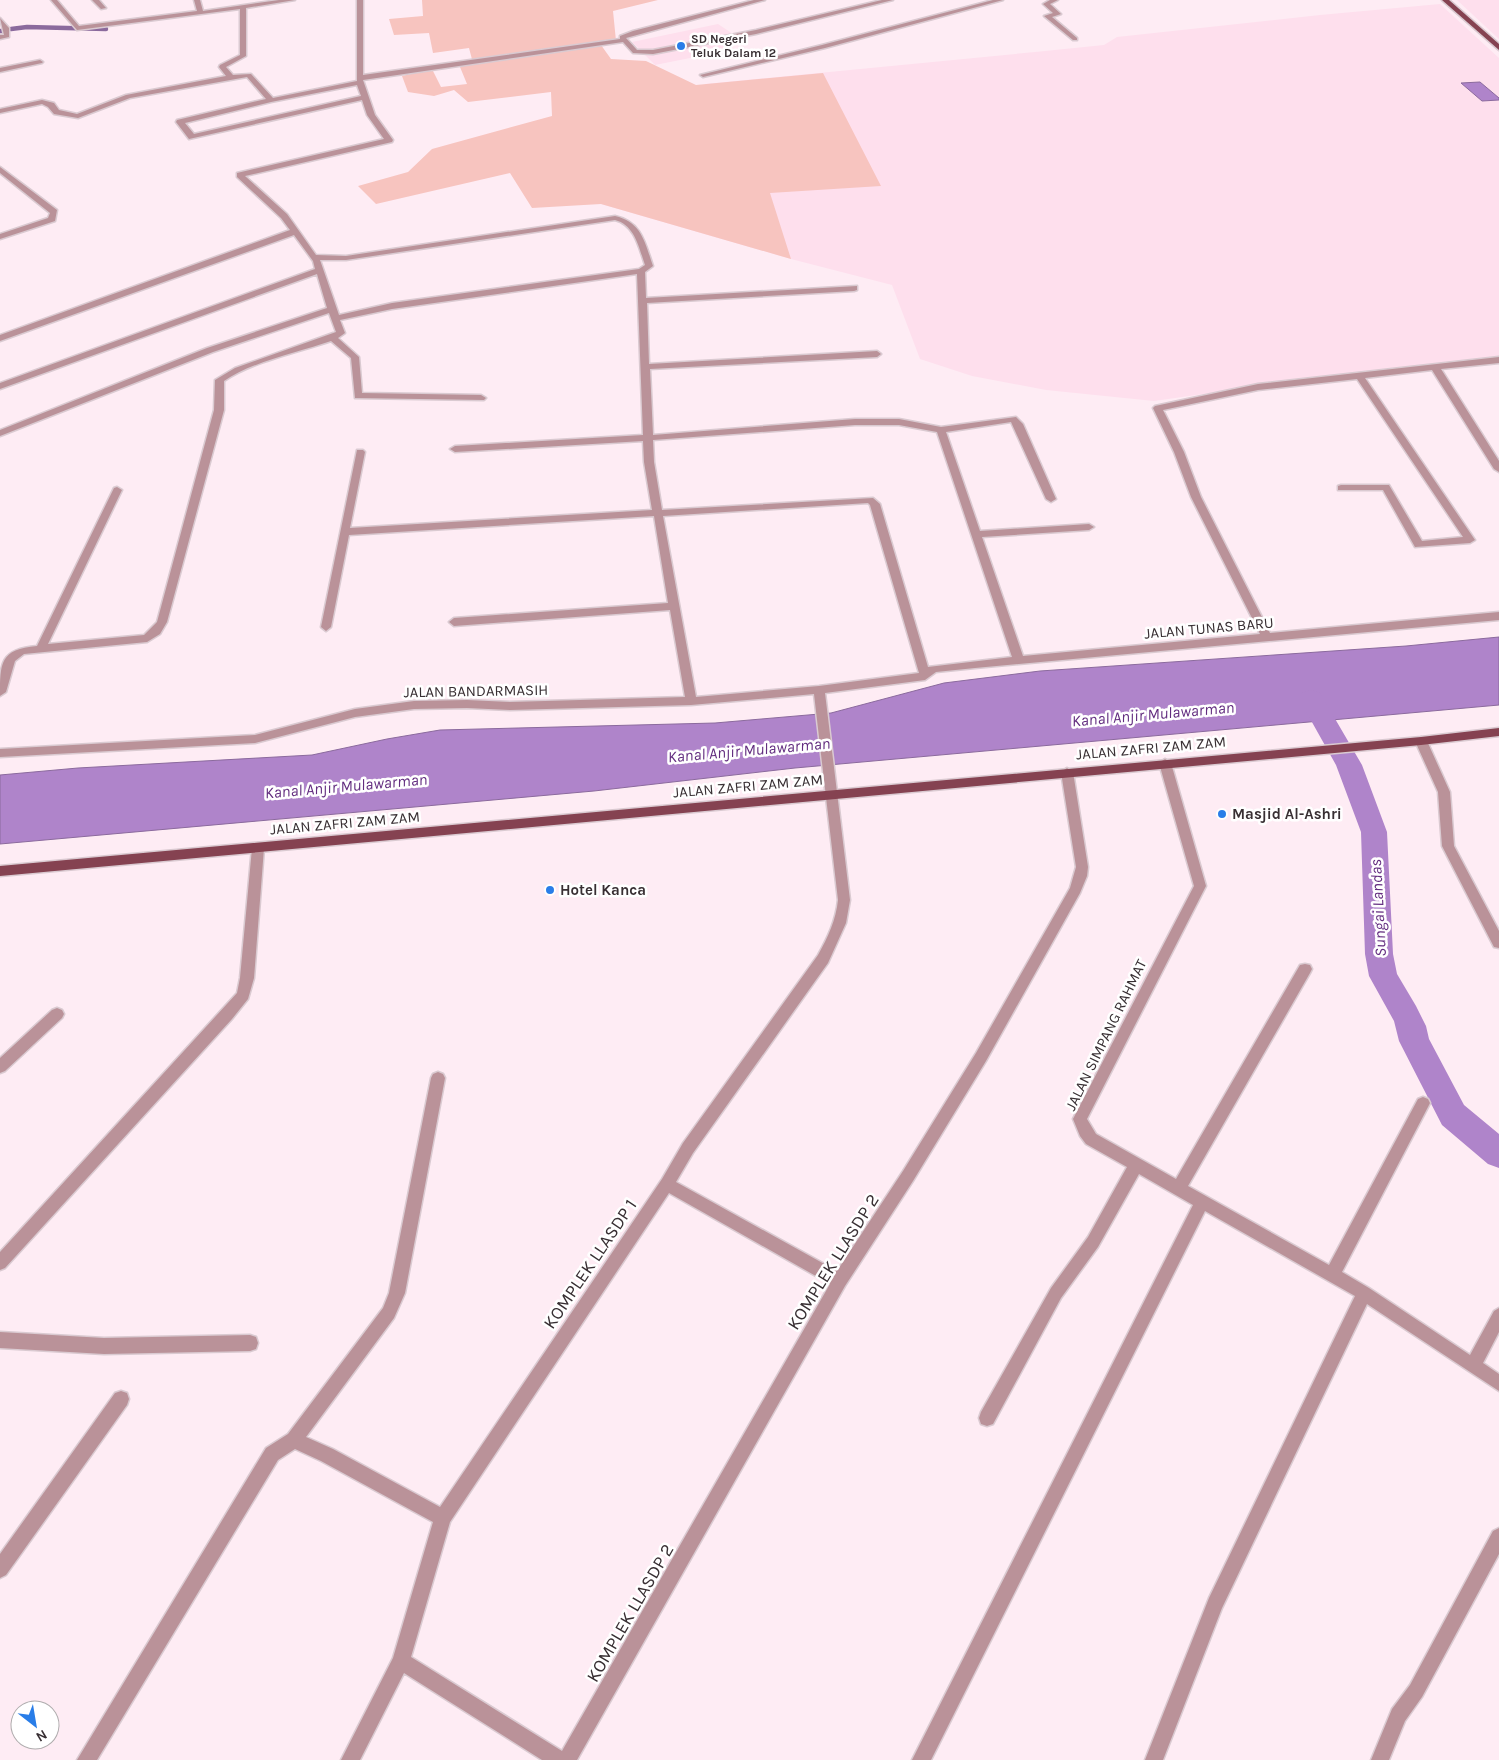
<svg xmlns="http://www.w3.org/2000/svg" width="1499" height="1760" viewBox="0 0 1499 1760" font-family="Karla,sans-serif">
<style>
.built{fill:#fedfed}
.green{fill:#f7c4bf}
.water{fill:#af84ca;stroke:#8b6a9d}
.lines{fill:none;stroke-linecap:round;stroke-linejoin:round}
.stream{stroke:#8b6a9d;stroke-width:4.5}
.canal{fill:#af84ca;fill-rule:evenodd}
.minor-casing{stroke:#dacad1;stroke-width:3}
.major-casing{stroke:#dacad1;stroke-width:3}
.minor{fill:#ba9299;fill-rule:evenodd}
.major{fill:#854251;fill-rule:evenodd}
.poi-dot{fill:#297de8;stroke:#fff;stroke-width:2}
.labels{text-anchor:middle;dominant-baseline:central;stroke-width:5;stroke-linejoin:round;paint-order:stroke}
.far-poi-label{font-size:12px;font-weight:bold;fill:#382f33;stroke:#fff;text-anchor:start}
.street-label{font-size:15px;fill:#382f33;stroke:#fff}
.poi-label{font-size:15px;font-weight:bold;fill:#382f33;stroke:#fff;text-anchor:start}
.water-label{font-size:16px;font-style:italic;fill:#622c7f;stroke:#fff}
.near-street-label{font-size:18px;fill:#382f33;stroke:#fff}
</style>
<rect width="100%" height="100%" fill="#feecf4"/>
<g class="built">
<path d="M1457,0h42v39z"/>
<path d="M1440,4l59,54v301l-191,20 -154,22 -108,-11 -74,-14 -52,-17 -28,-74 -101,-26 -190,-55 104,-120 330,-32 69,-7 13,-8 203,-22z"/>
<path d="M718,24l15,10 -14,4 11,12 -75,15 -23,-23z"/>
</g>
<path class="green" d="M422,0h236l-45,11 3,30 -15,4 10,14 35,2 50,24 127,-12 58,113 -111,7 21,66 -190,-55 -69,4 -22,-35 -134,31 -18,-18 50,-14 24,-23 120,-33 -1,-24 -83,10 -14,-12 -20,6 -26,-4 -6,-16 30,-7 9,18 26,-3 -7,-17 13,-4 -4,-15 -36,5 -4,-20 -35,2 -5,-16 34,-3z"/>
<g class="water">
<path d="M1480,82l19,16v2l-17,1 -21,-18z"/>
<path d="M1499,637v68l-704,63 -201,23 -594,53v-69l78,-7 234,-13 75,-16 53,-9 275,-7 116,-10 113,-30 96,-12 366,-25z"/>
</g>
<g class="lines">
<g class="stream">
<path d="M11,29l16,-2 79,2"/>
<path d="M0,31h3"/>
</g>
<path class="canal" d="M1311,690l9,3 42,72 25,67 6,122 4,20 19,32 10,20 3,13 35,66 35,29v34l-11,-4 -46,-39 -43,-84 -5,-20 -25,-45 -4,-22 -4,-122 -25,-67 -37,-66 3,-6z"/>
<g class="minor-casing">
<g id="minor">
<path d="M51,0h6l22,26 118,-15 -3,-11h6l3,11 76,-11h16l-49,8v48l-20,11 7,8 18,-1 22,24 84,-17v-81h6v75l257,-36v-3l13,-5 121,-31h11l-139,38 11,12h16l103,-20 126,-30h11l-137,34 -103,20 -20,-1 -10,-11 -260,38 12,35 18,25 -1,2 -147,34 42,38 29,41 30,1 269,-40c27,6 30,27 38,50l-8,6 1,26 211,-12v4l-3,1 -207,12 2,61 228,-13 4,3 -4,3 -227,12 3,66 202,-16h44l42,8 75,-10 7,7 33,75 -5,3 -5,-3 -35,-77 -65,10 34,99 109,-7 5,3 -5,3 -107,7 41,119 237,-22 -69,-137 -17,-45 -21,-44 2,-2 103,-22 241,-27v6l-58,6 58,92v11l-5,-3 -62,-99 -67,8 110,162 -5,3 -55,4 -32,-57h-45v-4l3,-1h48l33,56 41,-4 -106,-158 -99,11 -95,20 21,42 17,45 69,136 229,-21v8l-524,48 -39,4 -11,8 -100,13 25,207 -4,23 -18,40 -135,190 -17,29 161,89 66,-100 73,-118 94,-165 6,-21 -15,-95 6,-4 6,4 15,95 -1,9 -7,17 -94,168 -73,120 -68,105 -268,474h-35l-138,-87 -44,87h-19l52,-102 40,-136 -112,-61 -26,-12 -17,11 -181,300h-20l189,-312 22,-14 95,-126 6,-15 42,-215 2,-4 5,-2 5,2 2,4 -40,215 -11,25 -88,119 27,12 107,58 222,-328 21,-36 135,-188c10,-18 18,-35 20,-55l-24,-206 -123,11 -181,5 -43,-2 -53,1 -59,8 -100,26 -255,14v-8l255,-14 100,-26 59,-8 53,-1 43,2 175,-5 -15,-87 -216,16 -5,-4 5,-4 214,-15 -14,-87 -305,19 -18,92 -5,4 -5,-4 36,-177h6l2,2 -15,76 302,-18 -8,-48 -1,-21 -188,11 -5,-3 5,-3 188,-11 -6,-161 -245,35 -52,11 5,13 -7,5 21,19 3,36 119,2 5,3 -2,2 -129,-2 -4,-40 -20,-17c-32,11 -80,21 -107,40v29l-57,212 -7,12 -13,8 -123,12 -9,7 -9,31 -6,4c0,-33 0,-47 37,-50l77,-158 3,-1 5,3 -74,154 96,-9 13,-13 57,-212 1,-30 20,-12 101,-36 -7,-19 -116,39 -213,84v-6l207,-82 120,-40 -10,-34 -317,115v-6l315,-114 -2,-8 -19,-26 -294,106v-6l290,-105 -9,-12 -44,-41v-4l147,-34 -17,-24 -5,-15 -173,39 -13,-17 1,-2 89,-21 -19,-22 -117,21 -52,20 -24,-4 -6,-7 -6,-3 -42,9v-4l42,-9 12,3 5,7 18,4 49,-19 100,-19 -7,-9 1,-2 20,-10v-46l-163,21zM357,85l4,11 -167,38 -9,-11 86,-21zM615,220c20,5 24,28 30,45l-6,4 -247,34 -53,12 -19,-55h26zM855,425h44l38,7 75,225 -84,10 -48,-163 -7,-6 -211,12 -8,-48 -1,-22zM868,503l2,2 49,168 -100,13 -123,11 -33,-181zM669,1193l161,91 -268,467 -151,-94 39,-135z"/>
<path d="M92,0h7l7,8 -5,1z"/>
<path d="M993,0h10l-178,48 -122,29 -3,-2 122,-30z"/>
<path d="M1050,0h8l-8,4 11,10 -9,3 25,21v2h-4l-29,-24 9,-3 -10,-9z"/>
<path d="M0,18l9,10v9l-9,2v-4h4z"/>
<path d="M40,60l3,2 -1,1 -42,9v-4z"/>
<path d="M0,167l57,43 -2,11 -55,18v-5l48,-16 2,-5 -50,-40z"/>
<path d="M1421,737l6,4 23,51 4,54 45,85v17l-5,-1 -52,-101 -4,-54 -23,-51z"/>
<path d="M1165,759l6,4 35,123 -119,233 9,15 80,45 124,-214 5,-1 5,1 2,4 -2,4 -122,213 141,79 89,-166 5,-2 5,2 2,4 -2,4 -86,165 27,16 101,67 24,-44 5,-3v24l-16,31 16,11v17l-132,-87 -145,304 -59,152h-18l64,-162 146,-302 -150,-85 -274,549h-19l281,-555 -54,-31 -41,73 -37,51 -68,126 -6,2 -6,-2 -2,-6 2,-6 70,-124 37,-51 39,-70 -41,-23 -6,-8 -7,-17 121,-233 -35,-123z"/>
<path d="M258,843l4,2 2,3 -10,130 -6,21 -16,20 -227,249 -5,2v-18l237,-259 3,-15 12,-130 2,-3z"/>
<path d="M57,1008l5,2 2,4 -2,4 -57,53 -5,2v-15l52,-48z"/>
<path d="M0,1332l104,6 146,-3 6,2 2,6 -2,6 -6,2 -146,3 -104,-6z"/>
<path d="M121,1391l6,2 2,6 -2,6 -121,170 -6,3v-24l115,-161z"/>
<path d="M1499,1528v26l-77,143 -17,24 -16,39h-18l21,-51 18,-24 83,-154z"/>
</g>
</g>
<g class="major-casing">
<g id="major">
<path d="M1442,0h7l50,44v6z"/>
<path d="M1499,728v8l-78,9 -1421,131v-10l1421,-129z"/>
</g>
</g>
<use href="#minor" class="minor"/>
<use href="#major" class="major"/>
</g>
<g class="poi-dot">
<circle cx="681" cy="46" r="5"/>
<circle cx="1222" cy="814" r="5"/>
<circle cx="550" cy="890" r="5"/>
</g>
<g class="labels">
<g class="far-poi-label">
<text x="691" y="39">SD Negeri<tspan x="691" dy="14">Teluk Dalam 12</tspan></text>
</g>
<g class="street-label">
<text transform="translate(1209 628) rotate(-5)">JALAN TUNAS BARU</text>
<text transform="translate(476 691) rotate(-1)">JALAN BANDARMASIH</text>
<text transform="translate(1151 748) rotate(-5)">JALAN ZAFRI ZAM ZAM</text>
<text transform="translate(748 786) rotate(-5)">JALAN ZAFRI ZAM ZAM</text>
<text transform="translate(345 823) rotate(-5)">JALAN ZAFRI ZAM ZAM</text>
<text transform="translate(1106 1035) rotate(-64)">JALAN SIMPANG RAHMAT</text>
</g>
<g class="poi-label">
<text x="1232" y="814">Masjid Al-Ashri</text>
<text x="560" y="890">Hotel Kanca</text>
</g>
<g class="water-label">
<text transform="translate(1153 714) rotate(-5)">Kanal Anjir Mulawarman</text>
<text transform="translate(749 750) rotate(-5)">Kanal Anjir Mulawarman</text>
<text transform="translate(346 786) rotate(-5)">Kanal Anjir Mulawarman</text>
<text transform="translate(1378 908) rotate(-93)">Sungai Landas</text>
</g>
<g class="near-street-label">
<text transform="translate(833 1262) rotate(-58)">KOMPLEK LLASDP 2</text>
<text transform="translate(590 1264) rotate(-56)">KOMPLEK LLASDP 1</text>
<text transform="translate(630 1613) rotate(-60)">KOMPLEK LLASDP 2</text>
</g>
</g>
<g transform="translate(35 1725) rotate(149)"><circle r="24" fill="#ffffff" stroke="#afacad"/>
<path d="M0-4L9 19L0 12L-9 19Z" fill="#297de8"/>
<text y="-8" font-size="14" font-weight="bold" text-anchor="middle" fill="#382f33">N</text>
</g>
</svg>
